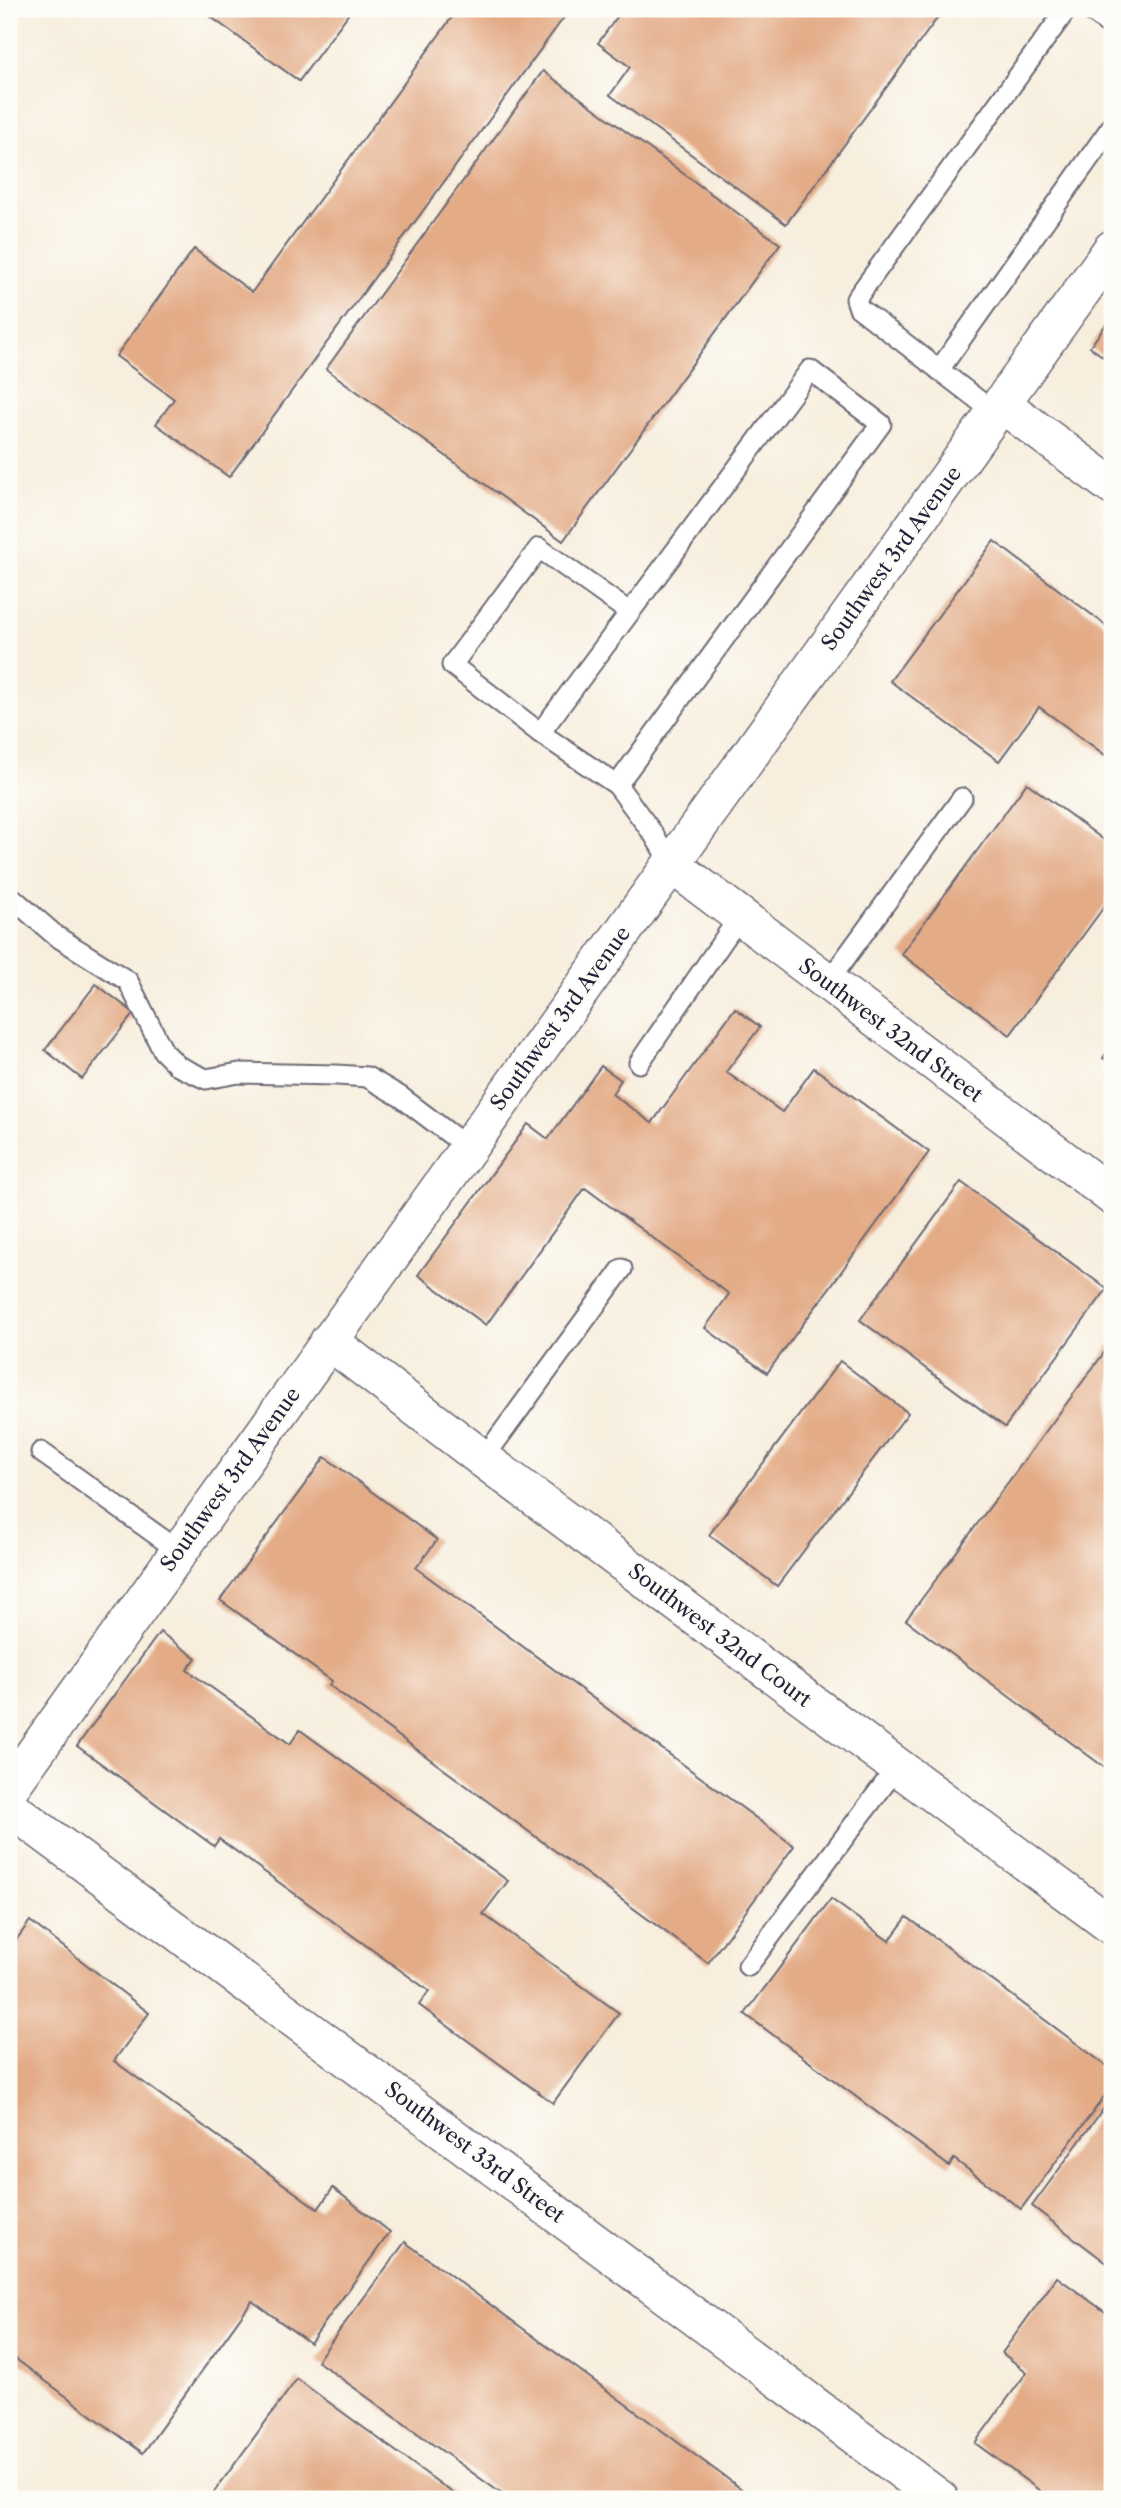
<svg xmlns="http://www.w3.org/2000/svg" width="1121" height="2508" viewBox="0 0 1121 2508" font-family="'Libre Caslon Text',serif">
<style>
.building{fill:#e3ab86}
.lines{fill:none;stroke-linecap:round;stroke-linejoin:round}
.service-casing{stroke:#6d6974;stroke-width:23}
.minor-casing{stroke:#6d6974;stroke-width:40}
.service{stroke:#fff;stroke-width:19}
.minor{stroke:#fff;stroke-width:37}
.labels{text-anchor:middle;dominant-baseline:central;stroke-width:5;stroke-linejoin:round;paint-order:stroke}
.street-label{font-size:21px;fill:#22223b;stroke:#fdfcf7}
</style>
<rect width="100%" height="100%" fill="#fdfcf7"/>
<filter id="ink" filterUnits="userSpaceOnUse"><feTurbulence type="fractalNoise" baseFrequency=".0143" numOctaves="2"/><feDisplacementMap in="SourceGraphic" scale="14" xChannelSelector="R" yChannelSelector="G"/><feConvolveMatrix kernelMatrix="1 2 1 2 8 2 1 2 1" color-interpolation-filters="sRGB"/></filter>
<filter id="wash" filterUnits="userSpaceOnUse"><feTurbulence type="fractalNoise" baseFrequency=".00686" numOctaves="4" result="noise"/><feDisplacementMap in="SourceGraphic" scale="28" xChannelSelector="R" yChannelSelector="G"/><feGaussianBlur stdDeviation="1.57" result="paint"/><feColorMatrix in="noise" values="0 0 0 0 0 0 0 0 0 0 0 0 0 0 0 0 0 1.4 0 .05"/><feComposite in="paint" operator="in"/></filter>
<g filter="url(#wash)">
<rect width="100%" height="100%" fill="#f7eedd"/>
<g id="blocks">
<g class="building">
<path d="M200,9h152l-53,72z"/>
<path d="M458,9h112l-341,468 -73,-53 18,-25 -58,-43 78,-107 58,43z"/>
<path d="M623,9h321l-158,215 -176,-129 20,-28 -32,-24z"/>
<path d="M543,71l237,173 -217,297 -237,-172z"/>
<path d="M1112,316v47l-22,-16z"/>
<path d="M994,541l118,89v130l-73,-53 -40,54 -109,-80z"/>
<path d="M1027,783l85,63v50l-102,139 -109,-81z"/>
<path d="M96,984l38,29 -52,66 -37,-29z"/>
<path d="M735,1008l25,19 -34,45 56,40 32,-44 115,84 -162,221 -62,-45 24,-34 -144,-106 -99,137 -68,-50 110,-151 20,15 53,-73 20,14 -9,14 40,29z"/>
<path d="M1112,1045v19l-9,-6z"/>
<path d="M961,1182l146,107 -102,138 -145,-107z"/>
<path d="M1112,1342v431l-206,-153z"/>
<path d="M840,1361l68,52 -131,173 -68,-51z"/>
<path d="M325,1457l112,83 -21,28 378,278 -86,117 -379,-278 3,-4 -112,-81z"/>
<path d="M160,1632l36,26 -9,12 103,74 10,-14 208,151 -25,33 136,99 -66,90 -134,-98 10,-14 -210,-152 -5,7 -137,-100z"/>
<path d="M831,1899l58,42 18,-24 205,153v16l-91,123 -67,-50 -5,7 -204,-152z"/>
<path d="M30,1921l119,92 -35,48 204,148 15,-21 57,44 -80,111 -58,-42 -109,152 -134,-99v-404z"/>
<path d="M1112,2097v170l-80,-61z"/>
<path d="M405,2242l350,257h-246l-192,-138z"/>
<path d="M1057,2277l55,40v182h-61l-76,-56 52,-71 -25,-19z"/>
<path d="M297,2379l164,120h-252z"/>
</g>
</g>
</g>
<g filter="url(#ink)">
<use href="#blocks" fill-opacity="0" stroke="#6d6974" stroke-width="2"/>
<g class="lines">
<g class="service-casing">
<g id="service">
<path d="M1089,9l23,18"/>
<path d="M939,370l173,-244"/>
<path d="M995,413l-136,-105 -3,-9 211,-290"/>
<path d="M629,612l-90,-64 -87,117 88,68 77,52 37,50 17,29"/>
<path d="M540,733l270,-363 71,54 -264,361"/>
<path d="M9,895l47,41 72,45 35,70 15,15 28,13 33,-6 98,2 30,2 34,20 66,50"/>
<path d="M828,982l134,-184"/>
<path d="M639,1063l101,-147"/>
<path d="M41,1452l138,99"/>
<path d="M483,1459l139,-190"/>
<path d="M748,1966l149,-199"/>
</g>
</g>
<g class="minor-casing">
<g id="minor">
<path d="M1002,404l110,82"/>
<path d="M671,864l441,332"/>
<path d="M329,1341l154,118 629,467"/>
<path d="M9,1789l1103,-1540"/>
<path d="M9,1807l931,692"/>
</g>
</g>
<use href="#service" class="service"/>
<use href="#minor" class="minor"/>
</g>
</g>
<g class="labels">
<g class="street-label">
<text transform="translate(891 558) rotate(-54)">Southwest 3rd Avenue</text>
<text transform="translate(560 1018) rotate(-54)">Southwest 3rd Avenue</text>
<text transform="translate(891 1030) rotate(37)">Southwest 32nd Street</text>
<text transform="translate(230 1479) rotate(-54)">Southwest 3rd Avenue</text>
<text transform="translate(720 1635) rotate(37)">Southwest 32nd Court</text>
<text transform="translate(475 2152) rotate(37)">Southwest 33rd Street</text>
</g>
</g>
<rect width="1121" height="2508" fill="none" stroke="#fdfcf7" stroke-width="35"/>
</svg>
